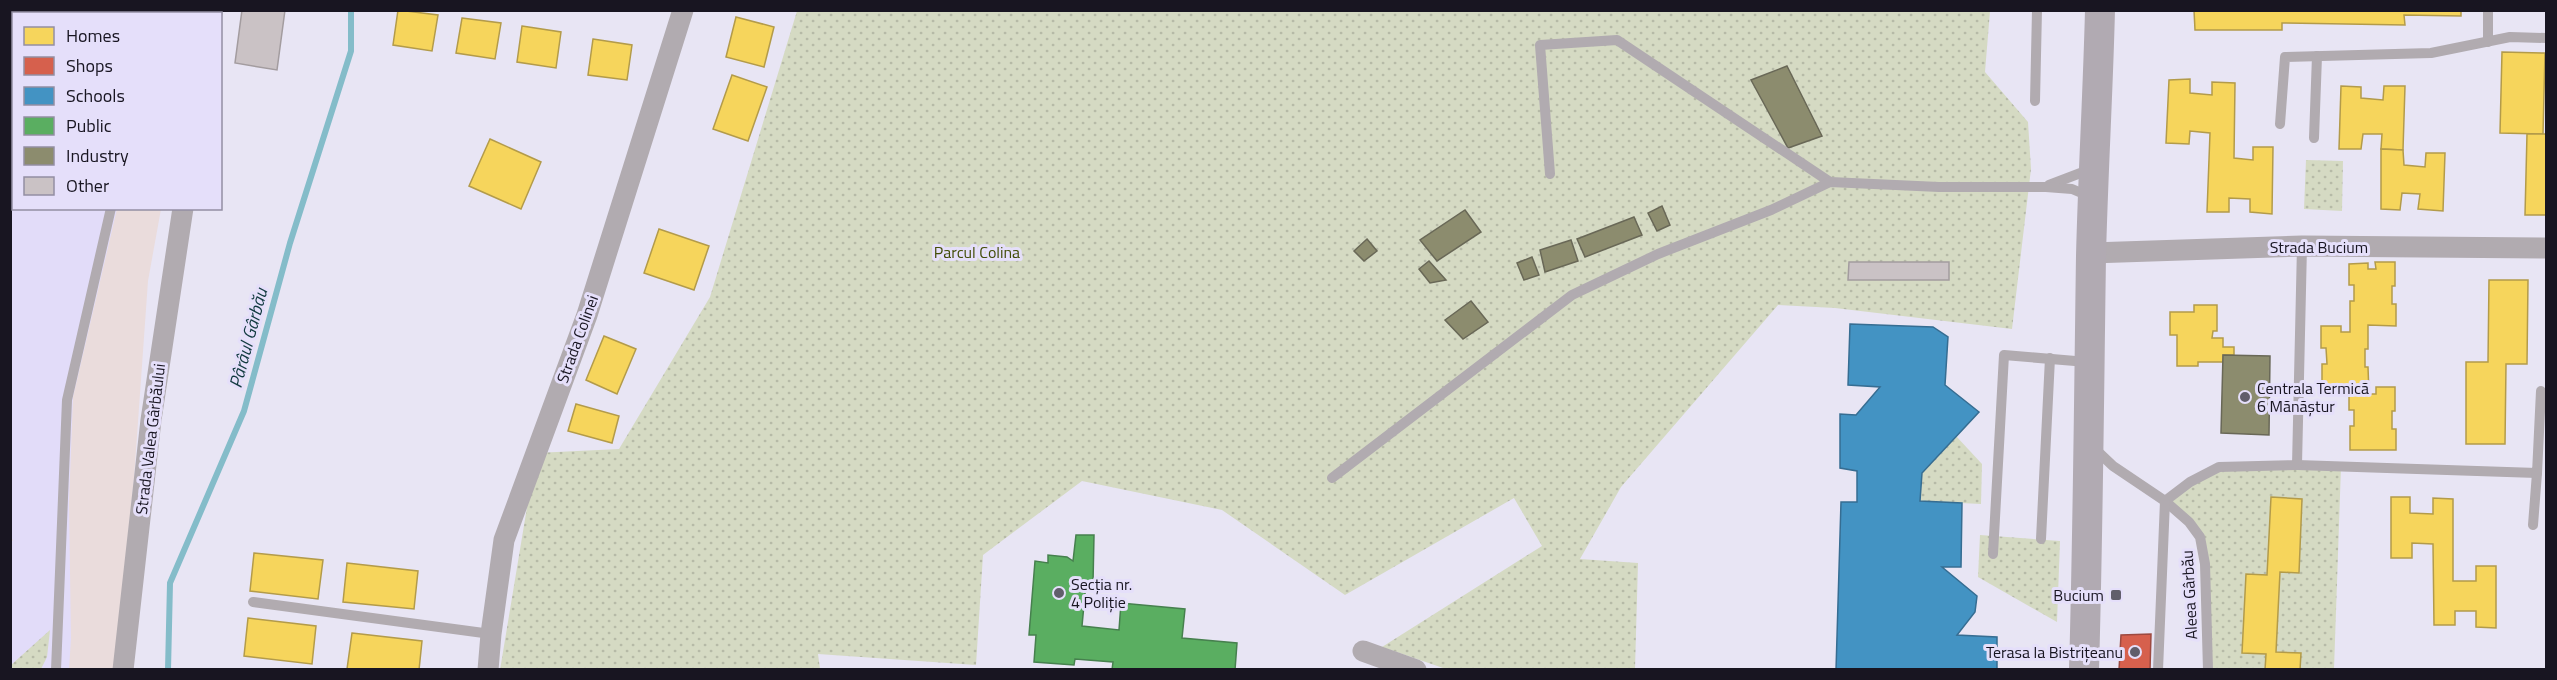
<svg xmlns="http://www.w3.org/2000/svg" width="2557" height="680" viewBox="0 0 2557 680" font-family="'Titillium Web',sans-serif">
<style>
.commercial{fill:#eadcdc}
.built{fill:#e2dcf9}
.grass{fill:url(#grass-dots)}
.homes{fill:#f6d55c;stroke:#b39b4a;stroke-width:1.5}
.shops{fill:#d6604d;stroke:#9d4a40;stroke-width:1.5}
.schools{fill:#4393c3;stroke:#366d92;stroke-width:1.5}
.public{fill:#5aae61;stroke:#46804e;stroke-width:1.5}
.industry{fill:#8c8c6e;stroke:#696857;stroke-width:1.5}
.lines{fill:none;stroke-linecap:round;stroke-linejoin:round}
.stream{stroke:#84bcc9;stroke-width:6}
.building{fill:#cac2c5;stroke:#a39c9f;stroke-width:1.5}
.lane{stroke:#b1abb0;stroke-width:10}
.street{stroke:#b1abb0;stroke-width:21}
.secondary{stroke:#b1aab2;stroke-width:30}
.poi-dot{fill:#615e6b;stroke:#e5dffa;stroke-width:2}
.labels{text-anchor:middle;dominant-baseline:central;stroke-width:6;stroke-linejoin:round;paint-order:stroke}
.street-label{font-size:16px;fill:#181521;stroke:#e5dffa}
.park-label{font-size:16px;fill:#424d06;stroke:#e5dffa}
.poi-label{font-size:16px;fill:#181521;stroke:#e5dffa;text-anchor:start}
.water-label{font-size:18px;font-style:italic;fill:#11393f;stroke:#e5dffa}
</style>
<defs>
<pattern id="grass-dots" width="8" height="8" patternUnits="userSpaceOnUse" patternTransform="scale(1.5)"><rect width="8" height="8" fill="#d5dac3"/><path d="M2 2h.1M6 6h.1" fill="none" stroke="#b6baa7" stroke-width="1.8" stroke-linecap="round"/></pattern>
</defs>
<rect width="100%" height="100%" fill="#e8e5f4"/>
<path class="commercial" d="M10,11h186l-1,3h-181v194l147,1 -13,72 -14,197 -20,191h-103z"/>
<g class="built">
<path d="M14,10l150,1 -1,3h-149z"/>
<path d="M14,14v194l103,1 -44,188 -4,106 2,136 -2,30h-58l-1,-126 3,-3 -3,-3v-511z"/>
</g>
<g class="grass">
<path d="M797,11h1193l-5,61 43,50 3,47 -19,160 -177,-21 -57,-3 -157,182 -41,72 58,4 -3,106h-189l-64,-22 160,-101 -28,-48 -169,97 -123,-85 -140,-29 -99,74 -7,110 -158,-11 2,15 -320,1 36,-217 83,-4 91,-152z"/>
<path d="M2306,160l37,1 -1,50 -38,-2z"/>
<path d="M1956,436l26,28 -1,40 -61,-3 2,-28z"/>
<path d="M2219,467h122l-7,202h-34v-16l-24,-1 4,-80h19l3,-73 -31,-2 -4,78h-21l-4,78 24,1 -1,16 -55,-1 -10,-132 -35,-36z"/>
<path d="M1980,535l80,6 -3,81 -79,-45z"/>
<path d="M50,630l-3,27 -6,12h-30v-4z"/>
</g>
<g class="homes">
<path d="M398,10l40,5 -6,36 -39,-6z"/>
<path d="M2194,10h267v6l-57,-1 1,10 -123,-2v7h-87z"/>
<path d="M736,17l38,10 -10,40 -38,-10z"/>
<path d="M462,18l39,5 -6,36 -39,-6z"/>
<path d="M522,26l39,6 -5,36 -39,-6z"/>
<path d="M593,39l39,6 -5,35 -39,-5z"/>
<path d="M2502,52l43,1 -2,81 -43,-1z"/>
<path d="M732,75l35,12 -19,54 -35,-12z"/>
<path d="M2190,79v14l22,2v-13l23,1 -1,75 19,2v-13h20l-1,67 -22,-2v-13l-21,-1v14h-22l3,-79 -20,-2 -1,13 -23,-1 3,-63z"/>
<path d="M2341,86l20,1v11l22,2 1,-14h21l-2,64 -22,-1 1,-15h-19l-2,15h-22z"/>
<path d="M2527,134h19v81h-21z"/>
<path d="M490,139l51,23 -20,47 -52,-23z"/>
<path d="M2381,149l22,1 1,15 21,2 1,-14h19l-2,58 -25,-2 2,-15 -18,-1 -2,17 -19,-1z"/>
<path d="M659,229l50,17 -15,44 -50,-17z"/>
<path d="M2375,262h20v24h-3v18h4v22l-28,-1v24h-3v18h3l1,27h7v-7h19v24h-3v18h4v21h-46v-24h4v-16h-5v-22l-27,-1v-23h5l-1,-16h-5v-22h20v6h9v-31h4v-16h-5v-21l19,-1v6h8z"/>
<path d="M2489,280h39l-1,84h-21l-1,80h-39v-82h22z"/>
<path d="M2194,305h23v26h-4l-1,7h11v9h11v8h-11v7h-25v4h-21v-31h-7v-23h24z"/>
<path d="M604,336l32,13 -19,45 -31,-14z"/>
<path d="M576,404l43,12 -7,27 -44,-12z"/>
<path d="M2271,497l31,2 -3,74 -19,-1 -4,80 25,1 -1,17h-35l1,-16 -24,-1 4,-79 21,1z"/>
<path d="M2391,497h19v16l23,1v-16l20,1v82h23v-15h20v62l-20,-1v-16h-21v14h-21l-1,-81 -21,-1v15h-21z"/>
<path d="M254,553l69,7 -5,39 -68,-8z"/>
<path d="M347,563l71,8 -4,38 -71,-7z"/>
<path d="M248,618l68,8 -4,38 -68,-8z"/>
<path d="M352,633l70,8 -3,29 -72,-1z"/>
</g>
<path class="shops" d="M2151,634l-1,36h-31l2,-35z"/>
<path class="schools" d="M1850,324l83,3 15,10 -3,48 34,27 -57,61 -2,28 42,2 -1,64h-19l35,29 -2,16 -18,23 40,2v33h-161l5,-168h16v-31l-17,-3v-54l16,1 24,-28 -32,-2z"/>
<path class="public" d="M1076,535h18l-1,48h-7l-4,43 37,4 2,-27 64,6 -3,29 55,5 -2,27h-123l1,-8 -38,-3 -1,6 -40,-3 2,-27h-7l6,-74 13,2v-8l19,2 6,4z"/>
<g class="industry">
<path d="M1787,66l35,70 -34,12 -37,-68z"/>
<path d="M1662,206l8,19 -13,6 -9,-18z"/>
<path d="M1465,210l16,22 -44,29 -17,-21z"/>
<path d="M1634,217l8,18 -57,22 -8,-18z"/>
<path d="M1367,239l10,12 -13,10 -10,-10z"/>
<path d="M1571,240l7,21 -33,11 -5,-22z"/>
<path d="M1532,257l7,18 -15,5 -7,-17z"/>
<path d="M1429,261l17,19 -16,3 -11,-14z"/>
<path d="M1471,301l17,21 -25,17 -18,-19z"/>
<path d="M2223,355l47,1 -1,79 -48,-2z"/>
</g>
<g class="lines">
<path class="stream" d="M168,670l2,-87 74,-172 46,-168 61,-192v-41"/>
</g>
<g class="building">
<path d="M242,10h43l-8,60 -42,-7z"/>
<path d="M1849,262h100v18h-101z"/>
</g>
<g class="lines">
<g class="lane">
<path d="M2488,10v32"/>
<path d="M156,14v-4"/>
<path d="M2035,101l2,-91"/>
<path d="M2280,124l5,-67 146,-4 79,-16 36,1"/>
<path d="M2314,138l3,-82"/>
<path d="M1550,174l-10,-129 77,-5 213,142"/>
<path d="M2049,185l42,-16"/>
<path d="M2094,448l19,18 52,35 24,21 11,15 5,27 3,106"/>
<path d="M2297,465l240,8 4,-82"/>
<path d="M1332,478l240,-183 86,-41 113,-44 59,-28 109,5h107l26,2 19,8"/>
<path d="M2165,501l25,-19 29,-15 78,-2 5,-219"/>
<path d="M2533,525l4,-52"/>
<path d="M2041,539l9,-181"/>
<path d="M1993,554l11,-199 83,7"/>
<path d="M253,602l238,32"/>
<path d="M56,670l11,-270 44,-192"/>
<path d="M2158,670l7,-169"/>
</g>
<g class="street">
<path d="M212,14v-4"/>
<path d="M2091,253l211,-7 244,2"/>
<path d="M1363,651l53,19"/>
<path d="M123,670l28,-250 32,-212"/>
<path d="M488,670l3,-36 13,-94 83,-225 96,-305"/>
</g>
<path class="secondary" d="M2084,670c4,-138 5,-276 7,-414 2,-82 7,-164 9,-246"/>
</g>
<g class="poi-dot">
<circle cx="2245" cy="397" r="6"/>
<circle cx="1059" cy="593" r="6"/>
<rect x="2110" y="589" width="12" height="12" rx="3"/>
<circle cx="2135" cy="652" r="6"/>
</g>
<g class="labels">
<g class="street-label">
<text x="2319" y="247">Strada Bucium</text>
<text transform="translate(577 339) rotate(-70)">Strada Colinei</text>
<text transform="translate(150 439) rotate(-83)">Strada Valea Gârbăului</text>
<text transform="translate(2189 595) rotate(-93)">Aleea Gârbău</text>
</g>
<g class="park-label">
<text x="977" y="252">Parcul Colina</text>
</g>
<g class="poi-label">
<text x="2257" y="388">Centrala Termică<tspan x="2257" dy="18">6 Mănăștur</tspan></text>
<text x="1071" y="584">Secția nr.<tspan x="1071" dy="18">4 Poliție</tspan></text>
<text x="2104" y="595" text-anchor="end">Bucium</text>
<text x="2123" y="652" text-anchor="end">Terasa la Bistrițeanu</text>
</g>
<g class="water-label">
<text transform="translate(248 338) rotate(-75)">Pârâul Gârbău</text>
</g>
</g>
<rect width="2557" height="680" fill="none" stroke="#181521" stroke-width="24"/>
<rect x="12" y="12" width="210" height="198" fill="#e5dffa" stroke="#938ea3" stroke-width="1.5"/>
<rect x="24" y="27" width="30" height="18" fill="#f6d55c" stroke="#938ea3" stroke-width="1.5"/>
<text x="66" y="42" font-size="18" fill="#181521">Homes</text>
<rect x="24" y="57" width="30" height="18" fill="#d6604d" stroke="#938ea3" stroke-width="1.5"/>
<text x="66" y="72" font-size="18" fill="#181521">Shops</text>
<rect x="24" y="87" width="30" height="18" fill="#4393c3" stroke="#938ea3" stroke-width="1.5"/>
<text x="66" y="102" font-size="18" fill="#181521">Schools</text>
<rect x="24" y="117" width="30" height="18" fill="#5aae61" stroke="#938ea3" stroke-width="1.5"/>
<text x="66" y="132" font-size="18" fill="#181521">Public</text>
<rect x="24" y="147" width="30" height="18" fill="#8c8c6e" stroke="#938ea3" stroke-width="1.5"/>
<text x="66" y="162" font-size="18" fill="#181521">Industry</text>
<rect x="24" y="177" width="30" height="18" fill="#cac2c5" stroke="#938ea3" stroke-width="1.5"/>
<text x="66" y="192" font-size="18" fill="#181521">Other</text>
</svg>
